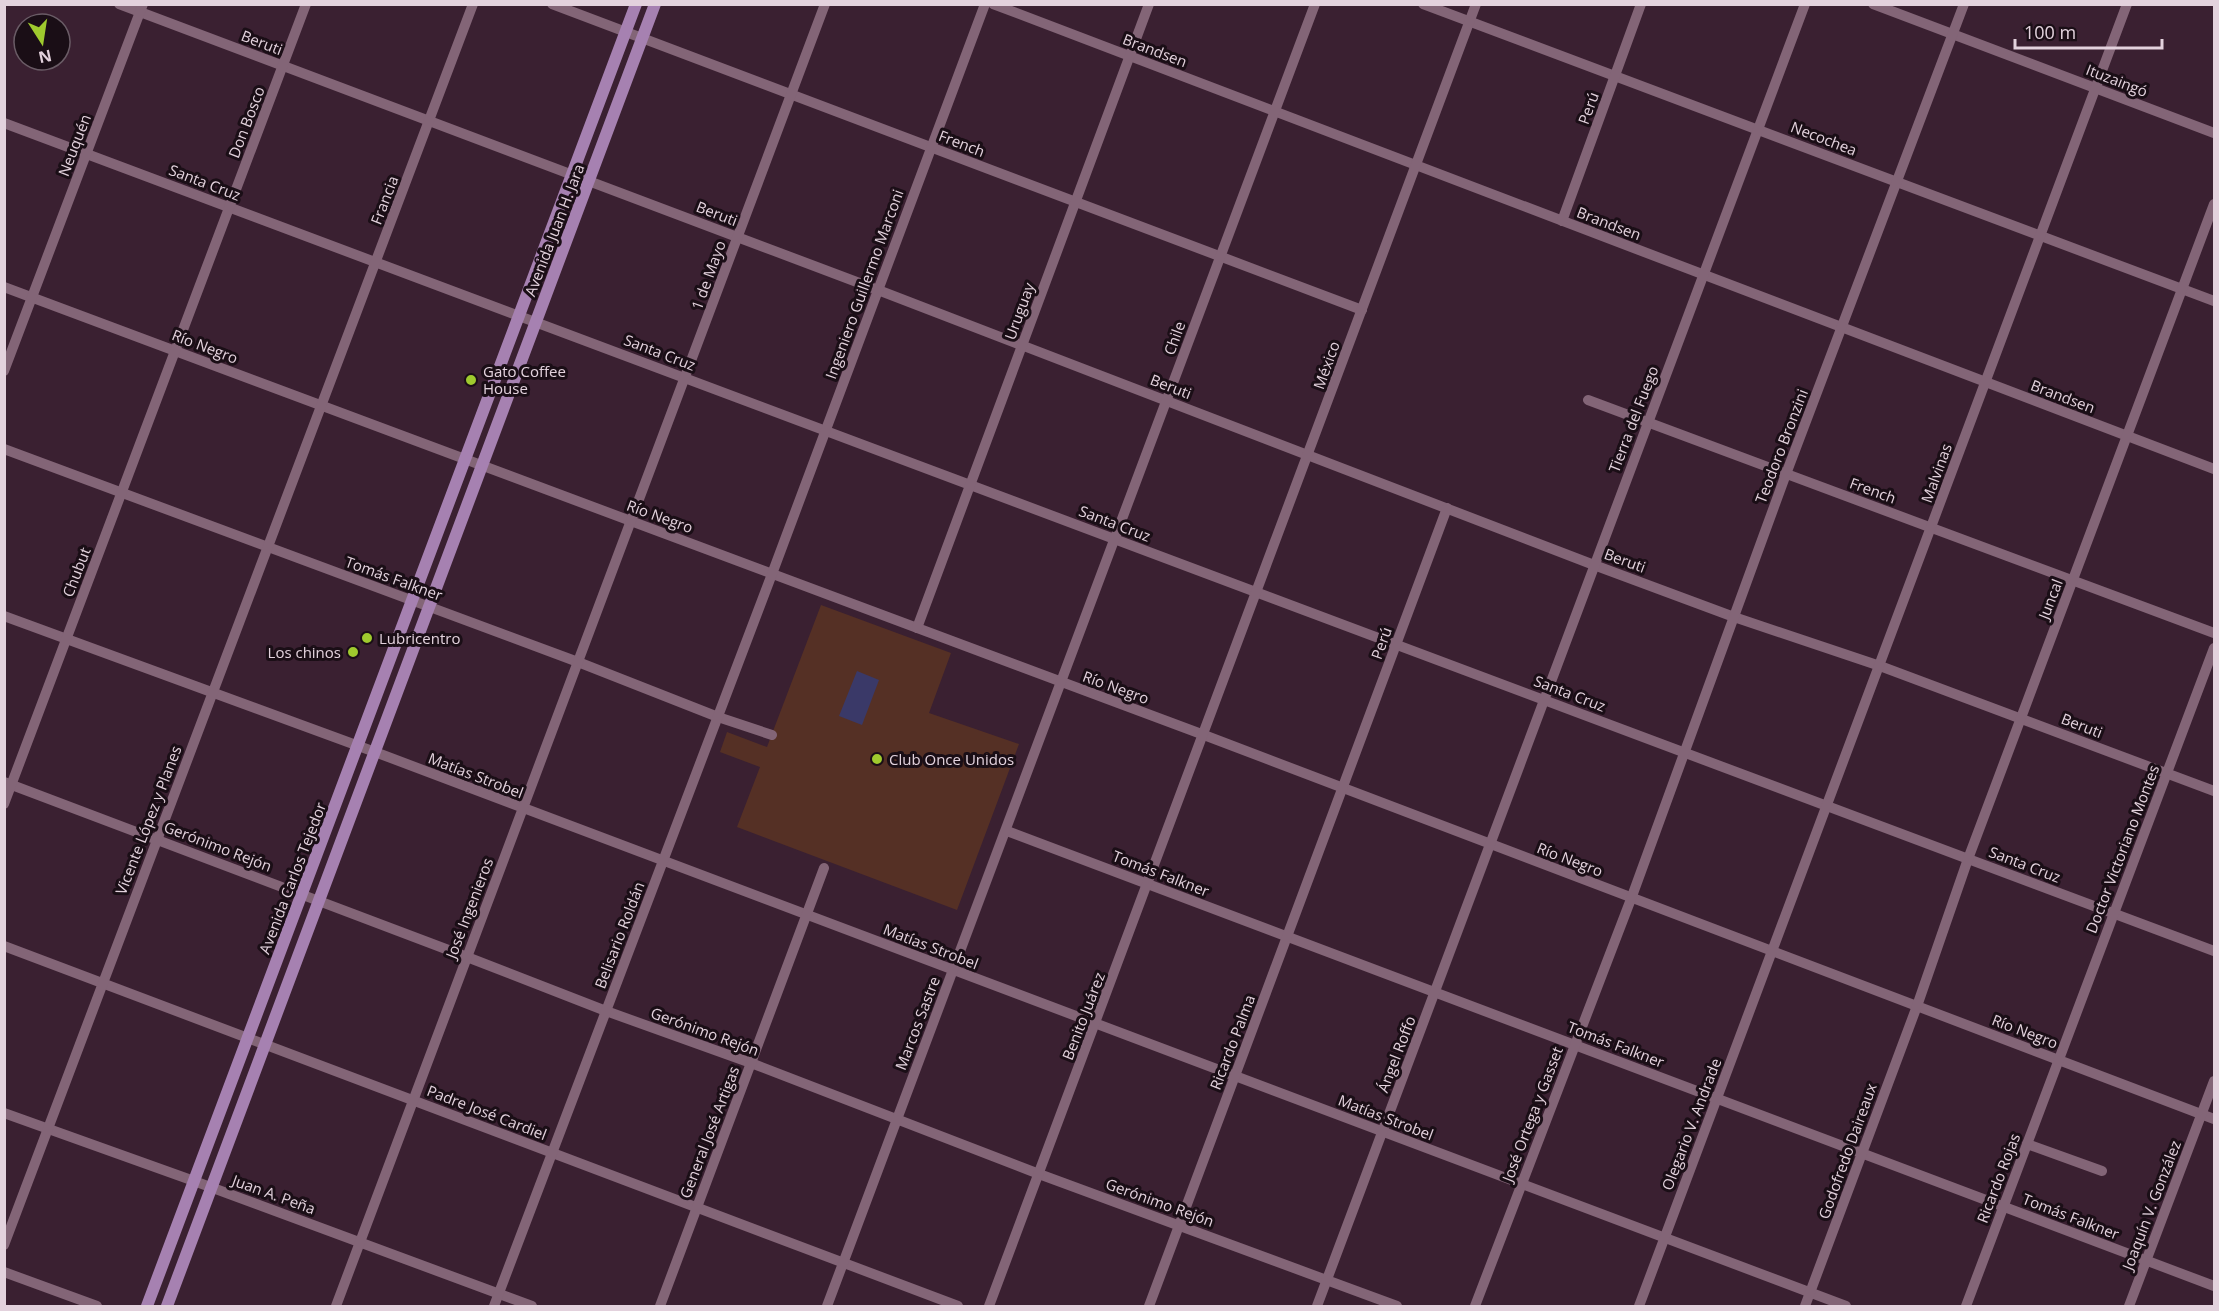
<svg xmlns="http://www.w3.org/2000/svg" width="2219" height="1311" viewBox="0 0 2219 1311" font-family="'Open Sans',sans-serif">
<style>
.green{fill:#553025}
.water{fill:#3a3968}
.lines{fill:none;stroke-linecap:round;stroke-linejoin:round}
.minor{stroke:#836577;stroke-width:10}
.major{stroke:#a681b1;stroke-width:12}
.poi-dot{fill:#9fca2e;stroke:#1a0e16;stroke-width:2}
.labels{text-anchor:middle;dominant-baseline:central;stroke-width:6;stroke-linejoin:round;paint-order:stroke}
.street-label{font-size:15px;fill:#e3d2dd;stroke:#1a0e16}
.poi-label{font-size:15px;fill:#e3d2dd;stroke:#1a0e16;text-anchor:start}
</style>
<rect width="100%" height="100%" fill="#3a2031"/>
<path class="green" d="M821,605l130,48 -22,60 90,31 -62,166 -220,-83 23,-60 -40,-15 7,-20 40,15z"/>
<path class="water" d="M857,671l22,9 -17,45 -23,-9z"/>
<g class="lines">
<g class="minor">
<path d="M119,4l759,286 716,275 140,52 146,49 334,125"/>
<path d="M552,4l810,306"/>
<path d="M993,4l1221,465"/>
<path d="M1423,4l791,297"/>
<path d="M1873,4l341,129"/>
<path d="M4,123l2210,828"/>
<path d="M1562,221l79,-217"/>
<path d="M4,287l1200,448 1010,384"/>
<path d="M4,371l139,-367"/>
<path d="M1588,400l626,233"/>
<path d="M4,449l574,213 140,55 54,18"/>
<path d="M4,616l371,136 1471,554"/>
<path d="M917,628l232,-624"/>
<path d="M4,782l463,175 139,54 145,52 288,111 358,132"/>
<path d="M4,804l302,-800"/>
<path d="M1007,831l1207,455"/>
<path d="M4,946l954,360"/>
<path d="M4,1113l190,68 338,125"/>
<path d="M2027,1144l75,27"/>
<path d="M4,1245l469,-1241"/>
<path d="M4,1272l93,34"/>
<path d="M336,1306l489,-1302"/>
<path d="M494,1306l278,-732 213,-570"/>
<path d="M660,1306l164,-438"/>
<path d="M827,1306l488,-1302"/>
<path d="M989,1306l487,-1302"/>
<path d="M1149,1306l298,-798"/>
<path d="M1317,1306l488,-1302"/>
<path d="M1475,1306l156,-407 155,-425 178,-470"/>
<path d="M1639,1306l488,-1302"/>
<path d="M1805,1306l112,-300 51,-147 246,-655"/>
<path d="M1966,1306l248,-658"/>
<path d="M2129,1306l85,-225"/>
</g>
<g class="major">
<path d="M147,1306l489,-1302"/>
<path d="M167,1306l488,-1302"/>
</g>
</g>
<g class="poi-dot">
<circle cx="471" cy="380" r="6"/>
<circle cx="367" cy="638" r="6"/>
<circle cx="353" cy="652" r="6"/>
<circle cx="877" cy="759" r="6"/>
</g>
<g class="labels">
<g class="street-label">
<text transform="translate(262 42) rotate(21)">Beruti</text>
<text transform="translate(1155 50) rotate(21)">Brandsen</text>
<text transform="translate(2117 80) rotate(21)">Ituzaingó</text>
<text transform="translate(1588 108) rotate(-70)">Perú</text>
<text transform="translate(246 122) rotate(-69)">Don Bosco</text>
<text transform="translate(1824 138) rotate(21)">Necochea</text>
<text transform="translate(962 143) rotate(21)">French</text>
<text transform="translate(74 145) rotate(-69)">Neuquén</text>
<text transform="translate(205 182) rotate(21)">Santa Cruz</text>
<text transform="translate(384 200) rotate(-69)">Francia</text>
<text transform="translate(717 213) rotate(21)">Beruti</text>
<text transform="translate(1609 223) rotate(21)">Brandsen</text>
<text transform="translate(554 230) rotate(-69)">Avenida Juan H. Jara</text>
<text transform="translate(708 275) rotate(-70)">1 de Mayo</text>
<text transform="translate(864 284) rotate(-70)">Ingeniero Guillermo Marconi</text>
<text transform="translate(1019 311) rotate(-70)">Uruguay</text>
<text transform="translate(1174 338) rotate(-70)">Chile</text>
<text transform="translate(205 346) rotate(21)">Río Negro</text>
<text transform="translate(660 352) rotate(21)">Santa Cruz</text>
<text transform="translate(1326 365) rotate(-70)">México</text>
<text transform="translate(1171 386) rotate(21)">Beruti</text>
<text transform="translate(2063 396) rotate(21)">Brandsen</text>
<text transform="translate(1633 419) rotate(-69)">Tierra del Fuego</text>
<text transform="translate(1781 446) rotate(-69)">Teodoro Bronzini</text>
<text transform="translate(1936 473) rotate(-70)">Malvinas</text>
<text transform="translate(1873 490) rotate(20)">French</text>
<text transform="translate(660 516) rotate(20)">Río Negro</text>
<text transform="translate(1115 523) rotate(21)">Santa Cruz</text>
<text transform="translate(1625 560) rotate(20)">Beruti</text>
<text transform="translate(76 572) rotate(-69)">Chubut</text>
<text transform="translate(394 578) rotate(20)">Tomás Falkner</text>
<text transform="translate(2050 599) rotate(-69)">Juncal</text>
<text transform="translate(1381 643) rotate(-70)">Perú</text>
<text transform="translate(1116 687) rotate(20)">Río Negro</text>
<text transform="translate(1570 693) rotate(21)">Santa Cruz</text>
<text transform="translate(2082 725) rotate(21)">Beruti</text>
<text transform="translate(476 775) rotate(21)">Matías Strobel</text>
<text transform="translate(148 820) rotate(-69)">Vicente López y Planes</text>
<text transform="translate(218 846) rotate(21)">Gerónimo Rejón</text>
<text transform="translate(2122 849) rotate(-69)">Doctor Victoriano Montes</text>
<text transform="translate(1570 859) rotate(21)">Río Negro</text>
<text transform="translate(2025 864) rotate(21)">Santa Cruz</text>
<text transform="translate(1161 873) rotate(21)">Tomás Falkner</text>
<text transform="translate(292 878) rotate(-69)">Avenida Carlos Tejedor</text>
<text transform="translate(469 908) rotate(-69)">José Ingenieros</text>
<text transform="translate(619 935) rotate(-69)">Belisario Roldán</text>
<text transform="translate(931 946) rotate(21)">Matías Strobel</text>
<text transform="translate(1083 1016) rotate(-69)">Benito Juárez</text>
<text transform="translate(917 1023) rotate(-69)">Marcos Sastre</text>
<text transform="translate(705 1031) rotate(20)">Gerónimo Rejón</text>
<text transform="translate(2025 1031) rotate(21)">Río Negro</text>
<text transform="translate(1232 1042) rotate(-69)">Ricardo Palma</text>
<text transform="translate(1616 1044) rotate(21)">Tomás Falkner</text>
<text transform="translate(1396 1054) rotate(-69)">Ángel Roffo</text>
<text transform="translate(487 1112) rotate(21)">Padre José Cardiel</text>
<text transform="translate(1532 1114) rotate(-69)">José Ortega y Gasset</text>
<text transform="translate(1386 1117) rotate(21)">Matías Strobel</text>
<text transform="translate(1691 1124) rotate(-69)">Olegario V. Andrade</text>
<text transform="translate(709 1132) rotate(-69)">General José Artigas</text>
<text transform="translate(1847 1151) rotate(-70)">Godofredo Daireaux</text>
<text transform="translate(1998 1178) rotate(-69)">Ricardo Rojas</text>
<text transform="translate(274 1194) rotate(20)">Juan A. Peña</text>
<text transform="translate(1160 1202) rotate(20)">Gerónimo Rejón</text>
<text transform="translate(2151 1205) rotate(-69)">Joaquín V. González</text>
<text transform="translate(2071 1216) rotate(21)">Tomás Falkner</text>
</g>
<g class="poi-label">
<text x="483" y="371">Gato Coffee<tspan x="483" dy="17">House</tspan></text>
<text x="379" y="638">Lubricentro</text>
<text x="341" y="652" text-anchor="end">Los chinos</text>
<text x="889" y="759">Club Once Unidos</text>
</g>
</g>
<rect width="2219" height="1311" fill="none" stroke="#e3d2dd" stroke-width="12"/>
<g transform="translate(42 42) rotate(168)"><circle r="28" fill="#1a0e16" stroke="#6a5c66" stroke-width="1.5"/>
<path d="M0-4.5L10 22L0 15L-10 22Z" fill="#9fca2e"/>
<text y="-9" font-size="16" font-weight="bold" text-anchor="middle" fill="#e3d2dd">N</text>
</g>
<path d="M2015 39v9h147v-9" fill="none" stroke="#e3d2dd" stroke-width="3"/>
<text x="2024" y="39" font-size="18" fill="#e3d2dd" stroke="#1a0e16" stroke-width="4.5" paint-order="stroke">100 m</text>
</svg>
